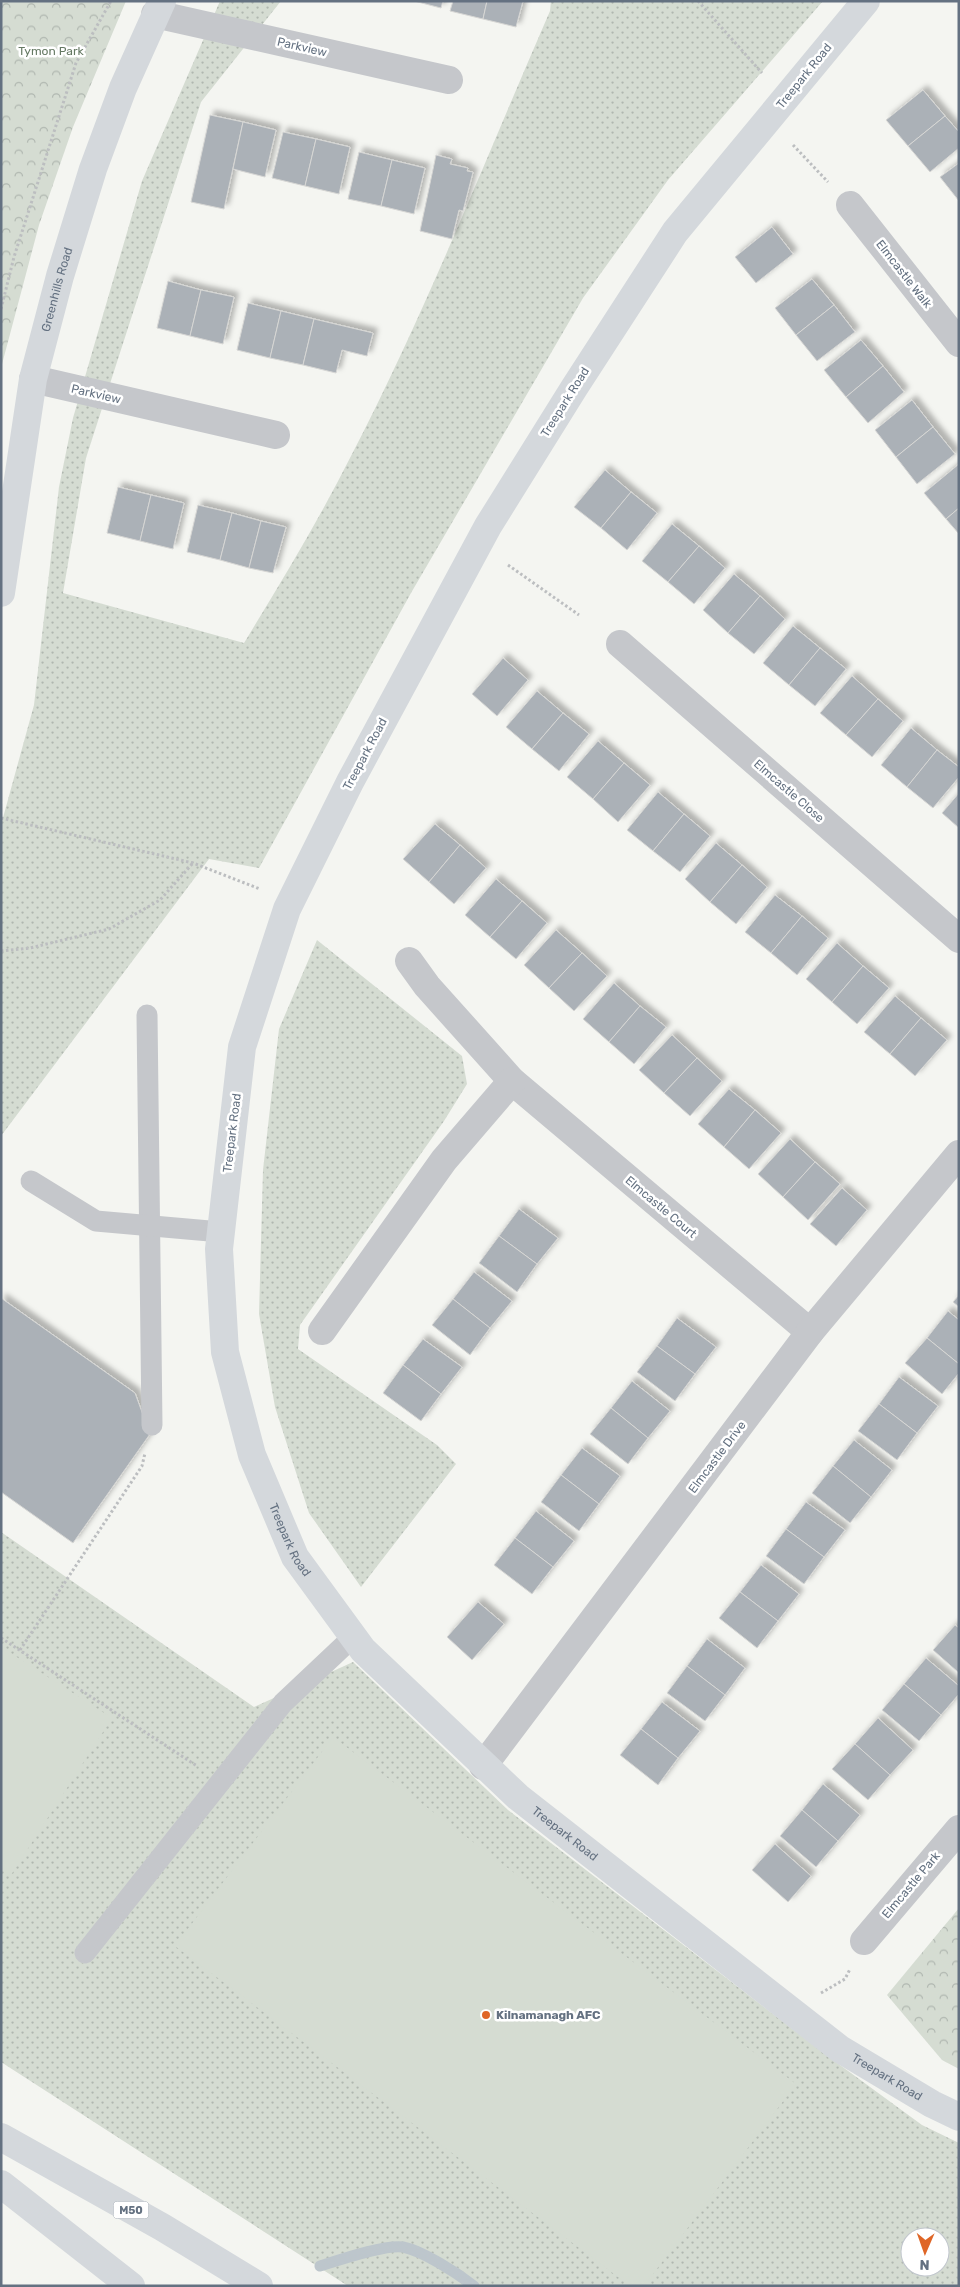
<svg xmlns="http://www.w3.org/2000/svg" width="960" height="2287" viewBox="0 0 960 2287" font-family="Rubik,sans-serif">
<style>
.grass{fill:url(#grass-dots);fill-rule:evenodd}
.forest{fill:url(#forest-crowns)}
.pitch{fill:#d5dcd2}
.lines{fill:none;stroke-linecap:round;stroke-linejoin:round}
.stream{stroke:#bdc6cc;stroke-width:11}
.building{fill:#abb1b7;stroke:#d6d6d4;filter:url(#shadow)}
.path{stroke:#bcbec0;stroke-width:3;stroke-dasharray:2.5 2.5;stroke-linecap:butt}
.lane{stroke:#c5c7cb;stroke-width:21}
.street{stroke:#c5c7cb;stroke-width:28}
.secondary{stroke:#d4d8dc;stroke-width:28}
.highway{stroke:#d4d8dc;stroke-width:28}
.poi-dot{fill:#df6627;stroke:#fff;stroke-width:2}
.labels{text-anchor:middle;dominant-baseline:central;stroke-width:5;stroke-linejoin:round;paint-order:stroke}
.shield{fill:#fff;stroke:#929ca7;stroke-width:1}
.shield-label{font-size:11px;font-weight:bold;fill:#647181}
.street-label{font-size:12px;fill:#647181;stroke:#fff}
.park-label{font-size:12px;fill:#657963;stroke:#fff}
.poi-label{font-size:12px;font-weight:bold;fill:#647181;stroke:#fff;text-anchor:start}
</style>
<defs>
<pattern id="grass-dots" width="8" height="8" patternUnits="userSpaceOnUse" patternTransform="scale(1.25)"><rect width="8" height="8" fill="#d5dcd2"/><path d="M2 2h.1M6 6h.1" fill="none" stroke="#b0b7b0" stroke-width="1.8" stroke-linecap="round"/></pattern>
<pattern id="forest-crowns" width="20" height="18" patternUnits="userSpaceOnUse" patternTransform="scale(1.25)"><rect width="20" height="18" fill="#d5dcd2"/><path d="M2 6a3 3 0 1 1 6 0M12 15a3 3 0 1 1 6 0" fill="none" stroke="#b0b7b0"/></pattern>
<filter id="shadow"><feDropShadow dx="4.5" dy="-4.5" stdDeviation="2.5" flood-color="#0004"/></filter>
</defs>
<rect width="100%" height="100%" fill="#f4f5f1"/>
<g class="grass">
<path d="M220,1h61l-80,101 -115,356 -23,135 181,50c37,-61 75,-123 107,-187 75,-144 134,-296 199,-445l1,-10h272l-155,179 -85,118 -172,295 -152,275 -50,-9 -208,277v-311l33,-120 25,-218 14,-69 69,-237z"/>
<path d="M317,940l145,116 5,28 -23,37 -144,204 -2,24 139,96 19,19 -95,123 -52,-74 -34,-106 -16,-93 4,-144 16,-141z"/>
<path d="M1,1532l253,175 99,-45 155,148 321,247 93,68 37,18v143h-611l-347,-224zM910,2237h30v30h-30z"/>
</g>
<g class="forest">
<path d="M1,1h125l-53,126 -34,98 -38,143z"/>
<path d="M959,1908v161l-17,-9 -55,-65z"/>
</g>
<g class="pitch">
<path d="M1,1647l111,71 -101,157 -10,-6z"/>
<path d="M333,1737l463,347 -152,202h-14l-455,-340z"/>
</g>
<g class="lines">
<path class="stream" d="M320,2266c19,-6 66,-22 83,-19 20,4 54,26 71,39"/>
</g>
<g class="building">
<path d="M414,1h29l-2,7z"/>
<path d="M453,1h34l-4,18 -33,-8z"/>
<path d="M487,1h36l-7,26 -33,-8z"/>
<path d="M923,90l22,26 -37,30 -22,-26z"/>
<path d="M210,115l33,7 -19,87 -33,-7z"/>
<path d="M945,116l14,16v16l-29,24 -22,-26z"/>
<path d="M243,122l33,8 -11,47 -32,-8z"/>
<path d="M283,132l33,7 -11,47 -33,-8z"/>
<path d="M316,139l34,8 -11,47 -34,-8z"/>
<path d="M359,152l33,8 -11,46 -33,-7z"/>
<path d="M436,155l16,4 -2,5 18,4 -1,3 6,1 -10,39 -4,-1 -7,29 -32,-8z"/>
<path d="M392,160l33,8 -11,46 -33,-8z"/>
<path d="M959,163v38l-19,-24z"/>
<path d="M772,227l21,27 -37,29 -21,-26z"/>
<path d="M812,279l22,26 -38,30 -21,-27z"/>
<path d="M168,281l33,9 -11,46 -33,-8z"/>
<path d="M201,290l33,7 -11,47 -33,-8z"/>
<path d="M248,303l33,8 -11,47 -33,-8z"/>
<path d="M834,305l21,27 -38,29 -21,-26z"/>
<path d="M281,311l33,8 -11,46 -33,-7z"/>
<path d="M314,319l59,14 -6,23 -25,-6 -6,23 -33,-8z"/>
<path d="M861,340l22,26 -37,31 -22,-27z"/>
<path d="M883,366l21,26 -36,31 -22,-26z"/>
<path d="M912,400l21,27 -37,30 -21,-27z"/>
<path d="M933,427l22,27 -38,30 -21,-27z"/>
<path d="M959,464v44l-13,11 -22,-26z"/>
<path d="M605,470l26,22 -30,36 -27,-21z"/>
<path d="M118,487l33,8 -11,46 -33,-8z"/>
<path d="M631,492l26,21 -30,37 -26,-22z"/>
<path d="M151,495l33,8 -11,46 -33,-8z"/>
<path d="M198,505l34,8 -12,47 -33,-8z"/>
<path d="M959,508v26l-13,-15z"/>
<path d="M232,513l29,8 -12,47 -29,-8z"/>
<path d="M261,521l25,6 -13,46 -24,-5z"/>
<path d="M672,524l27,22 -31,36 -26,-21z"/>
<path d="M699,546l26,22 -31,36 -26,-22z"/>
<path d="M734,574l26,22 -32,37 -25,-23z"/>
<path d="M760,596l25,23 -31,35 -26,-21z"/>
<path d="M793,626l27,22 -31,37 -26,-22z"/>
<path d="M820,648l26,21 -31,37 -26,-21z"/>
<path d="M503,658l25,22 -31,36 -25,-22z"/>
<path d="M852,676l26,23 -32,36 -26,-22z"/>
<path d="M537,691l26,22 -31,36 -26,-22z"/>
<path d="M878,699l25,22 -31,36 -26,-22z"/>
<path d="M563,713l26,21 -30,37 -27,-22z"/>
<path d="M911,728l26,22 -30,37 -26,-22z"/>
<path d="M598,741l26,22 -31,36 -26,-22z"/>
<path d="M937,750l22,17v10l-26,31 -26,-21z"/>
<path d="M624,763l26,22 -32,37 -25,-23z"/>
<path d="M658,792l26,22 -31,37 -26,-21z"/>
<path d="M959,793v35l-17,-15z"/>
<path d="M684,814l26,22 -30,36 -27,-21z"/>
<path d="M435,824l25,21 -31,37 -26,-23z"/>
<path d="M716,843l26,22 -32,37 -25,-23z"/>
<path d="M460,845l26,23 -32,36 -25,-22z"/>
<path d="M742,865l25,22 -31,37 -26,-22z"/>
<path d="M496,879l26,22 -32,36 -25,-22z"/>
<path d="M775,895l27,21 -31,37 -26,-21z"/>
<path d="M522,901l25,22 -31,36 -26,-22z"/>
<path d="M802,916l26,22 -31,37 -26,-22z"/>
<path d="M556,930l26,23 -33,35 -25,-23z"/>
<path d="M837,943l26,23 -31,36 -26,-23z"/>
<path d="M582,953l25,23 -33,35 -25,-23z"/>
<path d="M863,966l26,22 -32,36 -25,-22z"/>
<path d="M614,983l26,23 -31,36 -26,-23z"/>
<path d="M895,996l26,22 -31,36 -26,-22z"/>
<path d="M640,1006l26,21 -32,37 -25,-22z"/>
<path d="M921,1018l26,22 -32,36 -25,-22z"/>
<path d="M672,1035l25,23 -33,35 -25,-23z"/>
<path d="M697,1058l25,23 -32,35 -26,-23z"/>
<path d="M729,1089l26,21 -31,37 -26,-23z"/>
<path d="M755,1110l26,23 -32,36 -25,-22z"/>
<path d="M790,1139l25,23 -32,35 -25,-23z"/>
<path d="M815,1162l25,22 -32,36 -25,-23z"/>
<path d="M842,1188l25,22 -31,36 -26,-22z"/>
<path d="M519,1209l39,29 -21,26 -38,-28z"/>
<path d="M499,1236l38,28 -20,28 -38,-29z"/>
<path d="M474,1272l38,29 -22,27 -37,-29z"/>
<path d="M959,1295v12l-6,-5z"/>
<path d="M1,1298l134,95 15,41 -77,109 -72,-51z"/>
<path d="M453,1299l37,29 -20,27 -38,-30z"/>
<path d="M948,1311l11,9v44l-32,-26z"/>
<path d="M677,1318l39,29 -21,27 -38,-28z"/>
<path d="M927,1338l32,26v9l-17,21 -37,-31z"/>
<path d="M423,1339l39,28 -21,27 -38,-29z"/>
<path d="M657,1346l38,28 -20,27 -38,-29z"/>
<path d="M403,1365l38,29 -20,27 -38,-28z"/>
<path d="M899,1377l39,29 -21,27 -38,-29z"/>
<path d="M632,1381l38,30 -22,27 -37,-30z"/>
<path d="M879,1404l38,29 -20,27 -39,-29z"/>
<path d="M611,1408l37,30 -20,26 -38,-30z"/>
<path d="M854,1440l38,30 -21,27 -38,-31z"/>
<path d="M582,1448l38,28 -21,28 -38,-29z"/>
<path d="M833,1466l38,31 -21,26 -38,-30z"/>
<path d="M561,1475l38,29 -20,27 -38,-29z"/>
<path d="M806,1502l39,28 -21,27 -38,-28z"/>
<path d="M536,1511l38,30 -21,26 -38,-29z"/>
<path d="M786,1529l38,28 -20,27 -38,-28z"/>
<path d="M515,1538l38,29 -21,27 -38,-29z"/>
<path d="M761,1565l38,29 -21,27 -38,-29z"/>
<path d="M740,1592l38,29 -21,27 -38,-30z"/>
<path d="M478,1602l26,22 -32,36 -25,-23z"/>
<path d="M955,1625l4,3v45l-26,-23z"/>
<path d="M707,1639l38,29 -20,27 -38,-29z"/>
<path d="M926,1658l33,28v8l-18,21 -37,-31z"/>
<path d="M687,1666l38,29 -20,26 -38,-28z"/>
<path d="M904,1684l37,31 -22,26 -37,-31z"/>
<path d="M662,1702l38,29 -22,27 -37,-29z"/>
<path d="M878,1718l35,32 -23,25 -35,-31z"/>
<path d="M641,1729l37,29 -20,27 -38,-30z"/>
<path d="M855,1744l35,31 -22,25 -36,-31z"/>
<path d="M823,1784l37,31 -22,26 -36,-31z"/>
<path d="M802,1810l36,31 -22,26 -36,-31z"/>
<path d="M775,1844l36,32 -23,26 -36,-32z"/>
</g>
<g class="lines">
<g class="path">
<path d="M698,1l64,72"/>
<path d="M793,145l35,37"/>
<path d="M1,309l13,-52 62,-194 35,-62"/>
<path d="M508,565l71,50"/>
<path d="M1,818l192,45 67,26"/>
<path d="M1,951l29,-3 79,-19 51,-29 33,-37"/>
<path d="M1,1638l196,128"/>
<path d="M20,1650l122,-184 3,-13"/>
<path d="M821,1993l24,-14 5,-10"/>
</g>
<g class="lane">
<path d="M147,1015l5,410"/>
<path d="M31,1181l65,40 125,11"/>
<path d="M85,1953l198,-250 70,-66"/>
</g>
<g class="street">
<path d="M155,14l294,66"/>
<path d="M850,205l109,138"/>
<path d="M33,379l243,56"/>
<path d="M620,644l339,295"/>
<path d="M409,961l18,25 85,95 298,251"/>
<path d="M322,1331l122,-171 68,-79"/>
<path d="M483,1766l327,-434 149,-178"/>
<path d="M864,1941l95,-112"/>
</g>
<g class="secondary">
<path id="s1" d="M866,1l-191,231 -101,156 -86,138 -138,256 -63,127 -45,138 -23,202 6,103 27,103 43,102 68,93 155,147 322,252 92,55 27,13"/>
<path id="s2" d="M1,593l32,-214 27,-103 33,-107 30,-81 39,-87"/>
</g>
<g class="highway">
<path d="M1,2137l161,90 97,59"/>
<path d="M1,2184l130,102"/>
</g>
</g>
<circle class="poi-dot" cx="486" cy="2015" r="5"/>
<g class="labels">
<rect class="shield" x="113.5" y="2201.5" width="35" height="17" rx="4"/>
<g class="shield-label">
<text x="131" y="2210">M50</text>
</g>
<g class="street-label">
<text transform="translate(302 47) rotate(13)">Parkview</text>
<text transform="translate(804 76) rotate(-51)">Treepark Road</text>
<text transform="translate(904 274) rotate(52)">Elmcastle Walk</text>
<text stroke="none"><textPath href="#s2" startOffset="309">Greenhills Road</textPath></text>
<text transform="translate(96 394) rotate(13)">Parkview</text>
<text transform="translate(565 402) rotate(-58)">Treepark Road</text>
<text transform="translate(365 754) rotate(-62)">Treepark Road</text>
<text transform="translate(789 791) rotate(41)">Elmcastle Close</text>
<text transform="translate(232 1133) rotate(-83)">Treepark Road</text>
<text transform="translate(661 1207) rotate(40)">Elmcastle Court</text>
<text transform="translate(717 1457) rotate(-53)">Elmcastle Drive</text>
<text stroke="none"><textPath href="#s1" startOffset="1732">Treepark Road</textPath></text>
<text stroke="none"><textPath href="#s1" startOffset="2138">Treepark Road</textPath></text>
<text transform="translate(911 1885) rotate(-50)">Elmcastle Park</text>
<text stroke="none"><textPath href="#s1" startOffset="2542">Treepark Road</textPath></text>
</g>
<g class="park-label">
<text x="51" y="51">Tymon Park</text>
</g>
<g class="poi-label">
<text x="496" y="2015">Kilnamanagh AFC</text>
</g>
</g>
<rect width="960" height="2287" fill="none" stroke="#647181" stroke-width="5"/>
<g transform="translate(925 2252) rotate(182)"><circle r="24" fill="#ffffff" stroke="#c1c6cd"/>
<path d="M0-4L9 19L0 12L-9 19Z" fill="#df6627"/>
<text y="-8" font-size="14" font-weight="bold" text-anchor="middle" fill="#647181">N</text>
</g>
</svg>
